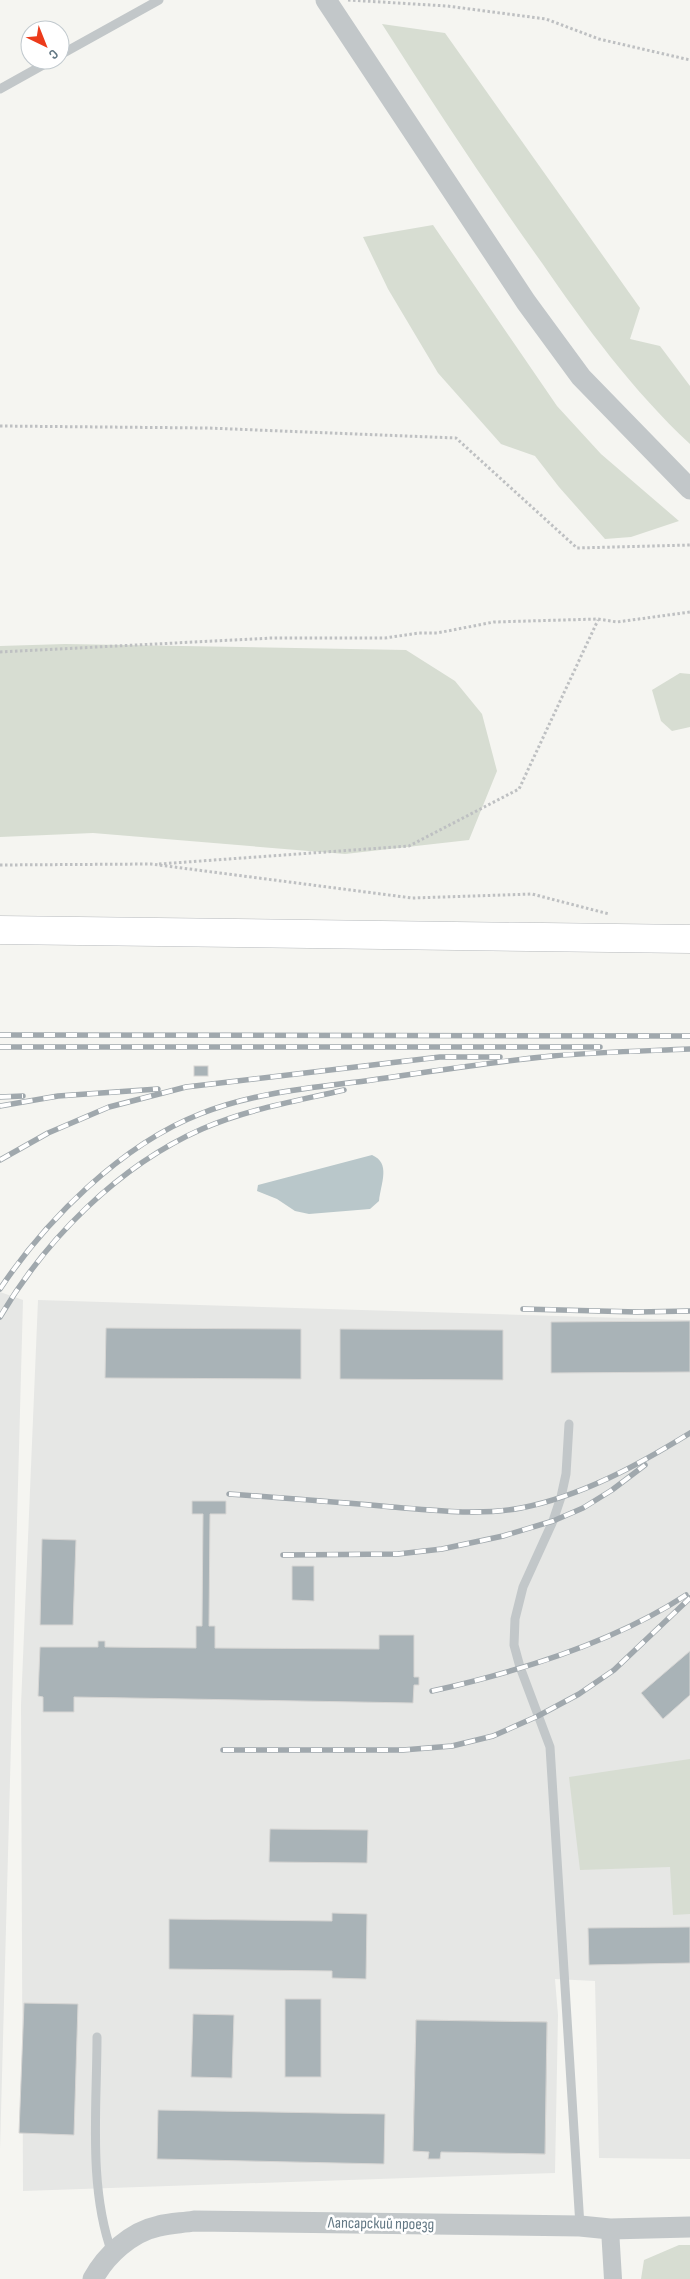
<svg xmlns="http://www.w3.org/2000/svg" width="690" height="2279" viewBox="0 0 690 2279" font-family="'Sofia Sans Condensed',sans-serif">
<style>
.built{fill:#e6e7e5}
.green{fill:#d7ddd2}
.water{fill:#b9c7ca}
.building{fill:#a9b3b7;stroke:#d7d6d4}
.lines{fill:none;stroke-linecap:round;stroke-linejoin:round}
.trunk-casing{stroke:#b7babd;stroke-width:29}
.path{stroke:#bec0c2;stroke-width:3;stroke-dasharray:2.5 2.5;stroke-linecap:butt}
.service{stroke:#c2c7c9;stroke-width:9}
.minor{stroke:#c2c7c9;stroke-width:18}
.tertiary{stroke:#c2c7c9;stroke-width:21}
.trunk{stroke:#fff;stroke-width:28}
.rail-casing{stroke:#a0a8ad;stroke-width:5.5}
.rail{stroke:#fff;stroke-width:4;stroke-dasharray:11;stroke-linecap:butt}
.labels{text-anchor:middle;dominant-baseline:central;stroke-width:5;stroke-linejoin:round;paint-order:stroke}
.street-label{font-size:16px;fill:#637884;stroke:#fff}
</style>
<rect width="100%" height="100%" fill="#f5f5f1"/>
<g class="built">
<path d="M0,1292l23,8 -23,850z"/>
<path d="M38,1300l652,20v839l-91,-1 -4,-177 -40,-2 3,36 -3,158 -532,18 -2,-486z"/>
</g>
<g class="green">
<path d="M382,24l63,9 195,275 -10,31 30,7 30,40v58c-57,-53 -104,-117 -148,-181 -56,-78 -108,-158 -160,-239z"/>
<path d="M433,225l124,181 44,48 78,67 -48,16 -26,2 -46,-52 -24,-31 -34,-12 -63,-71 -50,-84 -25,-52z"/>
<path d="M65,644l341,6 49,31 27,33 15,57 -28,69 -124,14 -252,-21 -93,4v-191z"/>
<path d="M680,673l10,1v53l-18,4 -11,-10 -9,-31z"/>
<path d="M690,1759v155l-17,1 -3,-48 -90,3 -11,-93z"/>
<path d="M679,2245h11v34h-49l3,-19z"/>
</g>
<path class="water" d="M372,1155c19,8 9,28 7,46l-9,8 -61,5 -14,-3 -18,-12 -20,-8 1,-6z"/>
<g class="building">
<rect x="194" y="1066" width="14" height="10"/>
<path d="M690,1321v51l-139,1v-51z"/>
<path d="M106,1328l195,1v50l-196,-1z"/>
<path d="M340,1329l163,1v50l-163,-1z"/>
<path d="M192,1501h34v13h-16l-1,112h6v22l164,1v-14h35v42h5v8h-5l-1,18 -339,-6v15h-31v-15l-5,-1 2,-49h58v-6h7v6l91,1v-22h6l1,-112h-11z"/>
<path d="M42,1539l34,1 -3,85h-33z"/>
<path d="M292,1566h22v35l-22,-1z"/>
<path d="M690,1651v44l-27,24 -22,-26z"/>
<path d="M270,1829l98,1 -1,33 -98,-1z"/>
<path d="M332,1913l35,1 -1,65 -34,-1v-7l-163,-2v-50l163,2z"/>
<path d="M690,1927v36l-101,2 -1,-37z"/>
<rect x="285" y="1999" width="36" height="78"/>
<path d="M24,2003l54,1 -4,131 -55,-2z"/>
<path d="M193,2014l41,1 -2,63 -41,-1z"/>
<path d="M416,2020l131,2 -2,132 -132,-3z"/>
<path d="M416,2020l131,2 -2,132 -104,-2 -1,7h-12l1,-7 -16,-1z"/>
<path d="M158,2110l227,4 -1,50 -227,-5z"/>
</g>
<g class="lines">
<g class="trunk-casing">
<path id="trunk" d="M0,930l690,9"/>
</g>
<g class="path">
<path d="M348,0l99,6 99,13 53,20 91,21"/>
<path d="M0,426l207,2 249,10 121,110 113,-3"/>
<path d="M0,652l272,-14h113l34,-5h18l57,-11 104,-3 19,3 73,-10"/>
<path d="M159,864l250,-18 110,-57 79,-169"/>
<path d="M0,865l151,-1 261,34 120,-4 77,20"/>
</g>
<g class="service">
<path d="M60,55l99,-55"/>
<path d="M0,89l52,-29"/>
<path d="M569,1424l-3,50 -5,23 -8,24 -30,66 -8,32 -1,26 6,22 30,80 30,479"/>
<path d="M97,2037c0,70 -9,150 15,216"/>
</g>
<path class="minor" d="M610,2229l3,50"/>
<g class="tertiary">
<path d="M326,0l200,302 55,75 109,112"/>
<path d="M93,2279c13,-24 38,-47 66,-53 11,-3 23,-3 35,-5l386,5 30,3 80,-2"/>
</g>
<use href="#trunk" class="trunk"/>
<g class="rail-casing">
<g id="rail">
<path d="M0,1035l690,1"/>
<path d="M0,1047h600"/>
<path d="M0,1097l23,-1"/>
<path d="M0,1106l58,-10 100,-7"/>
<path d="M0,1160l48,-27 61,-26 77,-20 254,-30h60"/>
<path d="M0,1289c46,-69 121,-144 200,-175 52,-21 109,-26 165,-33 62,-9 124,-19 187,-25 46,-4 92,-5 138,-7"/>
<path d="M523,1309l114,3 53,-1"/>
<path d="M0,1317c46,-78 118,-151 202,-188 45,-20 95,-28 142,-39"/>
<path d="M229,1494c54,4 108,8 163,13 42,3 87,9 129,1 61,-12 117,-43 169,-75"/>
<path d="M283,1555l115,-1 44,-5 61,-13 50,-15 30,-13 29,-18 33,-25"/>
<path d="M432,1691c85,-19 181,-48 254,-96"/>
<path d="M223,1750h180l49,-4 41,-10 45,-20 41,-22 35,-24 76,-72"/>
</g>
</g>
<use href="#rail" class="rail"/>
</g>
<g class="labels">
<g class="street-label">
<text transform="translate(381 2224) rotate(1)">Лапсарский проезд</text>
</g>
</g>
<g transform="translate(45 45) rotate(137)"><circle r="24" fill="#ffffff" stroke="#c1c9ce"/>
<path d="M0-4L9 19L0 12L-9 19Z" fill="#ec3b1b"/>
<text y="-8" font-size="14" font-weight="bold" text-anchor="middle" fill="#637884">С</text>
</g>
</svg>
